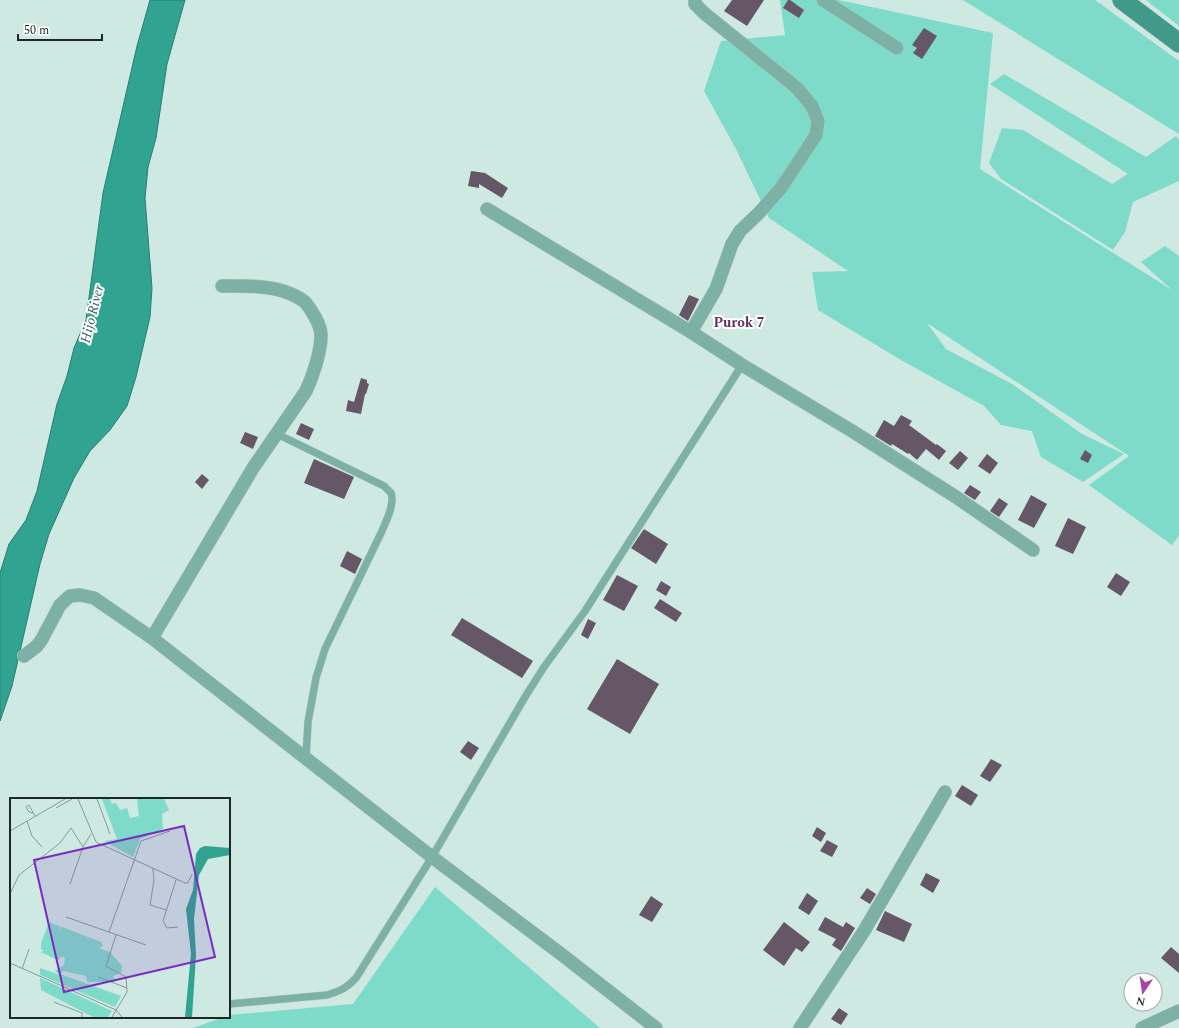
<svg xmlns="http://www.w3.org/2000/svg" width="1179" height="1028" viewBox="0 0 1179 1028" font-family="Spectral,serif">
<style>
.green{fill:#7fdbc9}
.water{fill:#31a391;stroke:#2b7e71}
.building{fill:#655765}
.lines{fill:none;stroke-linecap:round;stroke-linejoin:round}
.service-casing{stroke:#aec5c0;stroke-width:8}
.minor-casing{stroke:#aec5c0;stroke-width:14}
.secondary-casing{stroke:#aec5c0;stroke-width:20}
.service{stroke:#7db1a6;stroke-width:7}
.minor{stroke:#7db1a6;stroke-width:13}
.secondary{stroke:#41998a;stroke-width:19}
.labels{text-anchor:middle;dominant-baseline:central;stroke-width:4;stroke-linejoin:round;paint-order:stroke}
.water-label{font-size:14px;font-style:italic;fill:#286358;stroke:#fff}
.neighbourhood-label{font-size:14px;font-weight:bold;fill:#5e2d5e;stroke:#fff}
.inset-road{fill:none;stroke:#879b96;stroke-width:1}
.view{fill:#7b2cbf;fill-opacity:0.15;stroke:#7b2cbf;stroke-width:2}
.inset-edge{fill:none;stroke:#1d2725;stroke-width:2}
</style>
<rect width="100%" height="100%" fill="#cee8e2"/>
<g class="green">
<path d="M780,0h59l154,33 -13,136 192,121 -31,-28 24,-16 14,10v279l-7,10 -83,-60 40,-29 -202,-133 19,26 66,35 70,50 42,20 -41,28 -42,-25 -9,-26 -31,-6 -17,-19 -83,-46 -83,-50 -6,-38 36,-1 -79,-53 -33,-69 -32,-58 17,-50 64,-6z"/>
<path d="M963,0h132l84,61v73z"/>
<path d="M1146,0h33v26z"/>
<path d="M1004,74l142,83 30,-21 3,4v41l-46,21 -8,30 -12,18 -112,-71 -12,-16 13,-35 21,2 89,54 16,-10 -138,-90z"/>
<path d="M435,887l165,141h-407l31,-11h5l1,-2 123,-11z"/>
</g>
<path class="water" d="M150,0h35l-18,64 -11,74 -8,29 -3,31 7,90 -2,29 -14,60 -9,29 -17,24 -20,21 -16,27 -25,56 -9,30 -28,122 -12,35v-148l9,-29 17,-24 11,-29 20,-87 10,-28 7,-28 12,-28 17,-127 34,-147z"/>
<g class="building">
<path d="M732,0h32l-17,26 -23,-15z"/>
<path d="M788,0h2l14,10 -5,8 -16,-10z"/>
<path d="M924,28l13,8 -15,23 -9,-6 4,-5 -5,-3z"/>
<path d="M471,171l14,2 23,15 -6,10 -23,-14v4l-11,-2z"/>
<path d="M689,295l10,4 -11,22 -9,-6z"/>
<path d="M361,378l6,2v3l2,1 -3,10h-1l-4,20 -15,-3 2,-11 6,2z"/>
<path d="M901,415l11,6 -3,4 27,20 1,-1 9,7 -7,9 -13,-11 -9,11 -8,-7 -1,1 -16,-10 -1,2 -16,-10 9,-16 10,6z"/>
<path d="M301,423l13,6 -5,11 -13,-6z"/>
<path d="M245,432l13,5 -5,12 -13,-6z"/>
<path d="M1085,450l7,5 -4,8 -8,-4z"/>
<path d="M960,451l8,7 -10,12 -9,-7z"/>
<path d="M987,454l11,9 -8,11 -12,-8z"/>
<path d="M314,459l40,18 -10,22 -40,-16z"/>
<path d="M202,474l7,6 -7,9 -7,-7z"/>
<path d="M970,485l11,7 -6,8 -11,-7z"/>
<path d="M1031,495l16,9 -13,24 -16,-8z"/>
<path d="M999,498l9,6 -9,13 -9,-6z"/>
<path d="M1068,518l18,9 -13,27 -18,-8z"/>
<path d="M644,529l24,15 -12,20 -25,-16z"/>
<path d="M347,551l15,8 -7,15 -15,-8z"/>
<path d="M1116,573l14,9 -9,14 -14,-9z"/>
<path d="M617,575l21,11 -14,25 -21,-11z"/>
<path d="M661,581l10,6 -5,9 -10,-6z"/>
<path d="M660,599l22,14 -6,9 -22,-14z"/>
<path d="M462,618l71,43 -11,17 -71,-43z"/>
<path d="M588,619l8,4 -8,16 -7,-4z"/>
<path d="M617,659l42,25 -29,50 -43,-25z"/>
<path d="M468,741l11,7 -8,12 -11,-8z"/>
<path d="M991,759l11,6 -12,17 -10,-6z"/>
<path d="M962,785l16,10 -7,11 -16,-10z"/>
<path d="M817,827l9,6 -5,9 -9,-6z"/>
<path d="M827,840l11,6 -6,11 -12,-6z"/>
<path d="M926,873l14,7 -7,13 -13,-8z"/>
<path d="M867,888l9,6 -6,10 -10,-6z"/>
<path d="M807,893l11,8 -9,14 -11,-7z"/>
<path d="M651,896l12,8 -11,18 -13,-7z"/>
<path d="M885,911l27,13 -8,18 -28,-12z"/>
<path d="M825,917l18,10 3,-5 9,6 -14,23 -9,-6 4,-6 -18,-9z"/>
<path d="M784,922l26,20 -8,10 -6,-4 -12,18 -21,-16z"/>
<path d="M1171,947l8,7v19l-18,-15z"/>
<path d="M839,1008l9,6 -7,11 -10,-6z"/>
</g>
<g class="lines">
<g class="service-casing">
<g id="service">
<path d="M277,434l107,52c2,2 5,5 7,7 4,11 -5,28 -9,38l-57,118 -9,29 -8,44 -2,36"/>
<path d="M229,1004l98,-9c13,-4 20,-7 29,-17l76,-121 93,-160 19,-30 41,-56 157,-246"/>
</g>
</g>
<g class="minor-casing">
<g id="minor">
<path d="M823,0l74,48"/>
<path d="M487,209l204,123 51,33 110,66 104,66 77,53"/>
<path d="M691,332l25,-43 16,-45 8,-13 19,-18 22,-25 35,-53 2,-14 -6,-15 -15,-18 -93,-75 -9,-9v-4"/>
<path d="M152,638l101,-170 53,-77c7,-15 15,-39 15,-56 0,-10 -10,-26 -16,-33 -5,-4 -16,-9 -22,-11 -20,-6 -41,-5 -61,-5"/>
<path d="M24,656l13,-10 5,-7 18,-34 10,-9 10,-1 14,3 58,40 280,219 129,97 95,74"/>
<path d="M800,1028l64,-97 81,-139"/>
<path d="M1142,1028l37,-17"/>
</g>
</g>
<g class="secondary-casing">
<path id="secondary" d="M1122,0l57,43"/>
</g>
<use href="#service" class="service"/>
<use href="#minor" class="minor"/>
<use href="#secondary" class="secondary"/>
</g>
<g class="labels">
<g class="water-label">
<text transform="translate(92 314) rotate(-76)">Hijo River</text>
</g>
<g class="neighbourhood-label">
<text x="739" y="322">Purok 7</text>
</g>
</g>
<g transform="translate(10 798)">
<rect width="220" height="220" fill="#cee8e2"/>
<path d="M92,1h8l2,5 4,-1 4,7 7,-2 3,10 9,-2 -2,-17h27l5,11 -7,4 1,15 -23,10 -7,18 -29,-16 13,-2zM39,124l12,5 -4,5 5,-5 39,15 2,4 -4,2 11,4 12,14 -1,7 -8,3 2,6h-28l-1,-6 -23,-5 -3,3 61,22 -6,11 -75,-32v-7l20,7 -5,-4 9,-6 1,-7 -6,-2 2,1 -3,3 -18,-8 4,-1 -3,-2v-6zM30,180l72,33 -4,6h-15l-52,-27z" fill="#7fdbc9"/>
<path d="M195,48l25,2v7l-22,4 -9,16 -5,44 2,36 -4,62h-7l6,-63 -5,-45 7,-19 3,-36 4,-6z" fill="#31a391"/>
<path class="inset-road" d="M68,1l18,43 89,41h3l4,-9M87,1l13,35M46,10l16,-9M23,15l-4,-1 -3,-5 3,-2 6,11M17,23l5,15 10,11M0,33l55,-32M73,49l8,-13M143,71l1,11 -4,25 16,5M166,82l-13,41 4,7 11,-1M0,96l9,-19 41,-32 11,-15 12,19 -13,37M56,119l80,28M99,134l32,-91 29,-10M0,165l106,47 6,7M12,171l7,-20M88,179l29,11M44,204l28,11v4M102,219l15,-25 -1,-15 -20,-11 10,-31"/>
<path class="view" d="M174,28l31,131 -151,35 -30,-132z"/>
<rect width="220" height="220" class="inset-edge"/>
</g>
<g transform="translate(1143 992) rotate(193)"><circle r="19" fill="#ffffff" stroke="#a5a9a8"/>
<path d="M0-3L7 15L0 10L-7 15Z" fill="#a843a8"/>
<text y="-6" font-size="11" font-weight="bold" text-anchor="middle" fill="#1d2725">N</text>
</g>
<path d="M18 34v6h84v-6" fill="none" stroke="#1d2725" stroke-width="2"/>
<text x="24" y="34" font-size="12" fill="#1d2725" stroke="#ffffff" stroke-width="3" paint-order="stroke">50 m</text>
</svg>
